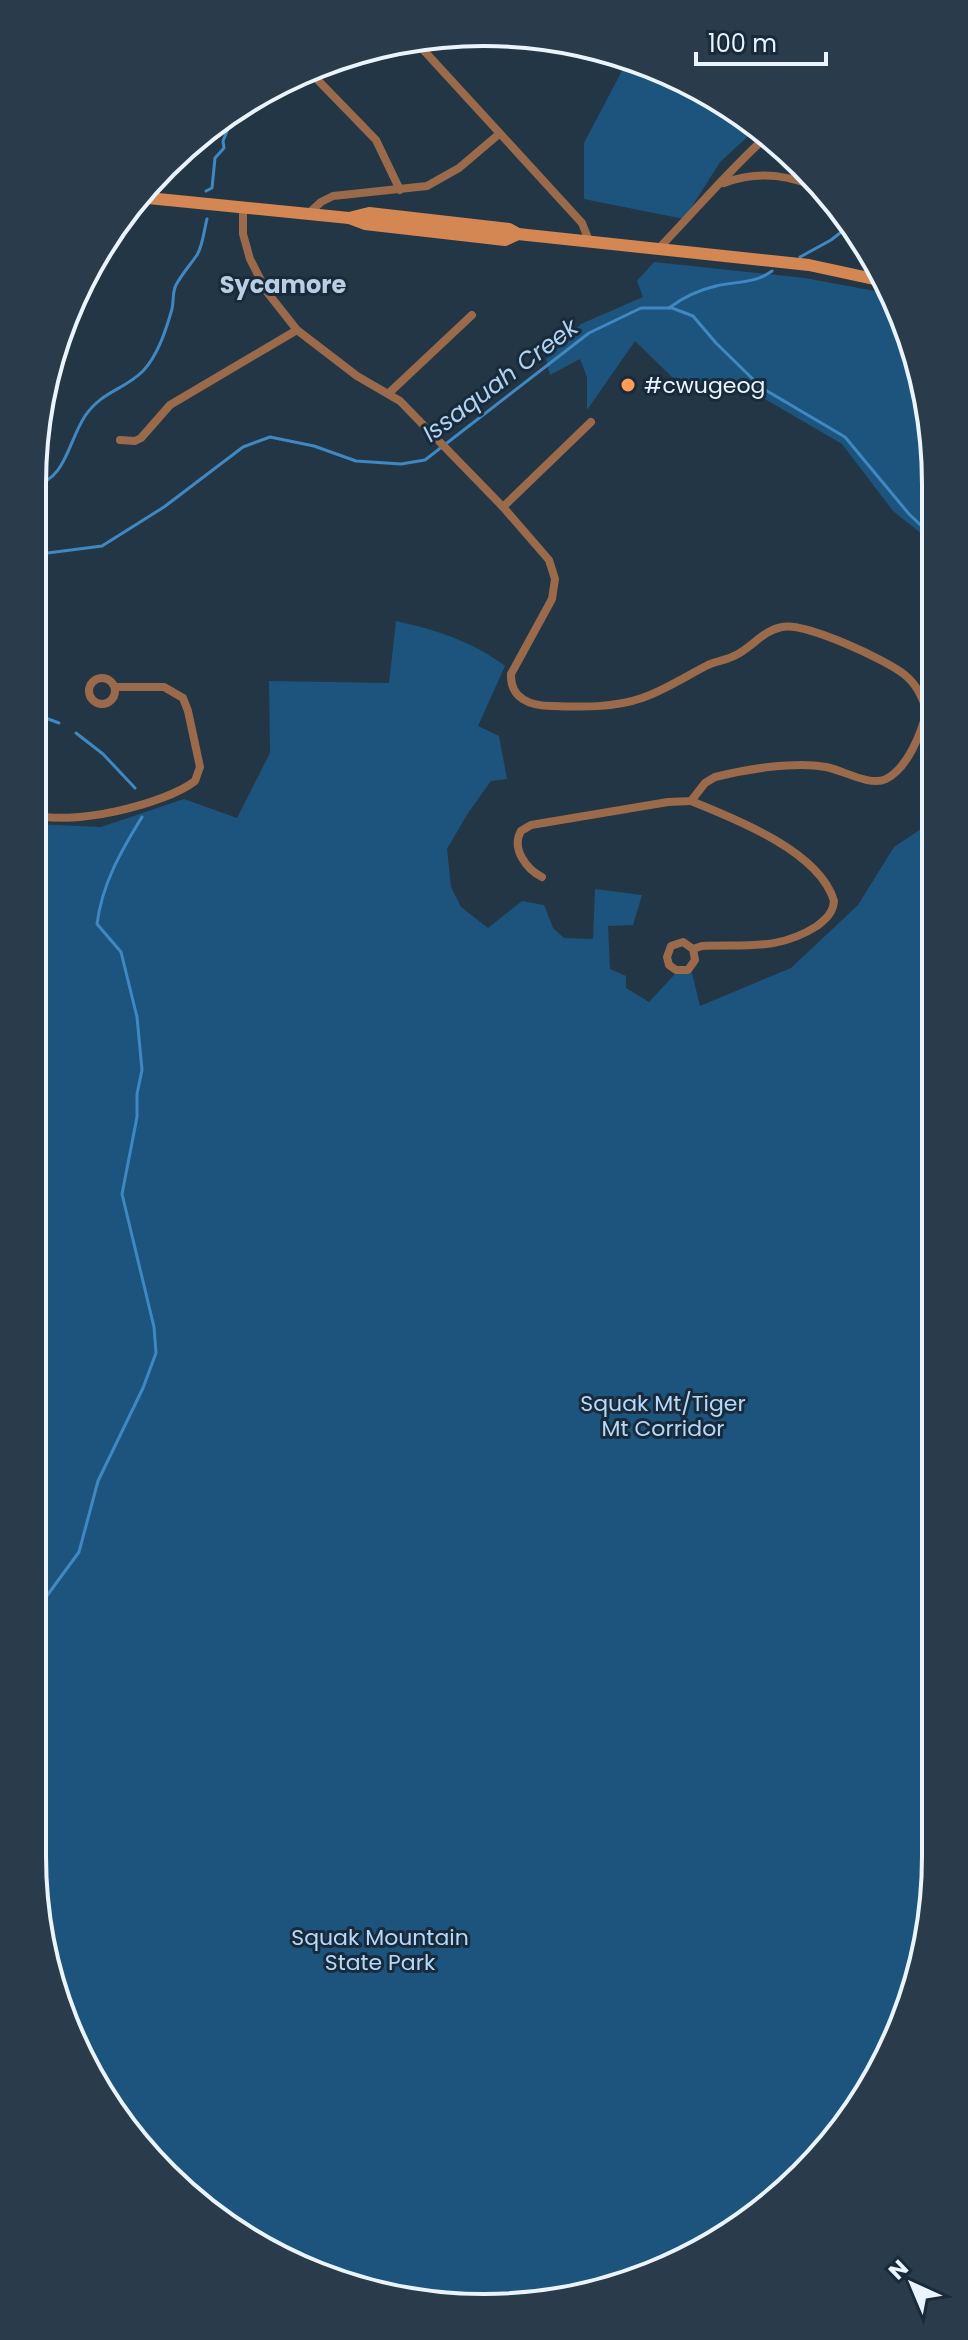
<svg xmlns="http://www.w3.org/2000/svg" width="968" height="2340" viewBox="0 0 968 2340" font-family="Poppins,sans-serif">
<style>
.green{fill:#1d547d}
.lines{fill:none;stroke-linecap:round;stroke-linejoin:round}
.stream{stroke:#4088c1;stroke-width:3}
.minor{stroke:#9b6a4a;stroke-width:8}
.secondary{stroke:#d58753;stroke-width:12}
.poi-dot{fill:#fe9c58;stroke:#192b3b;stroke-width:3}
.labels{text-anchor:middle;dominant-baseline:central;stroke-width:6;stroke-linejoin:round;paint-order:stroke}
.poi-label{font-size:22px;fill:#e9f4ff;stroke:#192b3b;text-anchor:start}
.park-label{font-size:22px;fill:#b5d9f8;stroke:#192b3b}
.neighbourhood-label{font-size:24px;font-weight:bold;fill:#b8cee2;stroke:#192b3b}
.water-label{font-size:24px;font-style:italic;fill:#b0d3f2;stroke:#192b3b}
.rim{fill:none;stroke:#e9f4ff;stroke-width:4}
</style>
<rect width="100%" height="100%" fill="#233645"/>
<g class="green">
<path d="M624,55l111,53 22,20 -37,34 -36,57 -100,-20v-56l40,-76z"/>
<path d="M654,262l151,16 86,16 10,17 31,114v117l-39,-31 -51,-67 -82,-48 -88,-19 -37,-36 -48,69v-33l-7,-18 -30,16 -4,-16 35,-35 62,-27 -6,-16z"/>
<path d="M396,621c40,9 76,20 109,45l-27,60 21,10 8,43 -16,2 -23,32 -21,36 4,38 10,20 27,21 34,-27 22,4 9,23 11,10 29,1 2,-50 47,6 -9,30 -25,1 2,43 16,7v12l23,14 26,-28 17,-1 8,33 91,-38 67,-63 36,-58 39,-26 3,1035 -24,145 -70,131 -132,115 -137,52 -148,5 -167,-56 -114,-94 -88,-152 -24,-146v-1032l69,3 83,-28 53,19 33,-65 -1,-72 120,2z"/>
</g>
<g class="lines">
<g class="stream">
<path d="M206,191l6,-3 3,-30 9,-10 -1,-7 9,-22"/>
<path d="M800,257l31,-17 18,-14"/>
<path d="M669,308c13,-10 30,-18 47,-22 21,-5 38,-2 56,-15"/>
<path d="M32,487c35,-9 35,-43 53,-71 17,-25 39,-26 58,-45 15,-16 23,-41 29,-62 2,-8 0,-16 4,-24 6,-11 14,-20 21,-30 6,-10 7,-25 10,-36"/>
<path d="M32,555l70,-9 62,-39 79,-60 27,-10 44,9 42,15 45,3 24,-4 164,-127 52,-25h31l21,8 23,27 46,45 83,49 64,77 23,22"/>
<path d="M32,713l27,10"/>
<path d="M76,733l27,21 32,34"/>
<path d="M32,1714l11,-26 3,-26 -5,-31 5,-34 33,-45 19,-71 45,-93 13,-35 -2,-26 -32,-133 15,-77v-23l5,-24 -5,-53 -16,-65 -24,-28c5,-40 24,-73 45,-107"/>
<path d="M32,1755c4,26 15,76 0,99"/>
</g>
<g class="minor">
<path d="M417,43l165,180 7,18"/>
<path d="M310,72l66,68 24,50"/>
<path d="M724,183c37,-14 68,-7 103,8"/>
<path d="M243,209v25l7,25 17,33 30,38 60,46 43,25 103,106 46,53 6,19 -3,20 -41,75c-1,25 20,32 41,32 30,1 62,2 90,-8 23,-8 44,-22 66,-33 9,-4 19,-5 28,-10 16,-8 28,-25 46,-28 23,-5 105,33 123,48 12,10 17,22 22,36"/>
<path d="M308,214l13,-12 12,-6 94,-10 32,-18 40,-34"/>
<path d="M659,248c36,-37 70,-78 108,-112"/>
<path d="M389,393l83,-78"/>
<path d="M120,440l15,1 6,-3 29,-33 127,-75"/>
<path d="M503,507l88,-85"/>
<circle cx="102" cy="691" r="13"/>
<path d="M691,801c45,18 129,51 143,100 -1,12 -8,18 -17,25 -39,25 -71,18 -115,20l-9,3 2,11 -7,10h-12l-7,-5 -2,-8 4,-11 12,-4 10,7"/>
<path d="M32,814c37,13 132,-9 163,-33l5,-14 -12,-56 -5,-13 -19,-11h-49"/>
<path d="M542,877c-16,-8 -31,-29 -21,-46l10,-6 137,-23 23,-1 14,-18 10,-6c32,-8 80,-16 111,-10 17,3 44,20 60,12 22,-11 35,-46 41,-68"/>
</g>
<g class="secondary">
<path d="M138,197l211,21 16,6 140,16 13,-6"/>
<path d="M349,218l20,-5 140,16 9,5 291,31 74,16"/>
</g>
</g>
<circle class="poi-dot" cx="628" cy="385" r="8"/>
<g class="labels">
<g class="poi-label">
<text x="644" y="385">#cwugeog</text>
</g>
<g class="park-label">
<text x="663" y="1403">Squak Mt/Tiger<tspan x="663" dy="25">Mt Corridor</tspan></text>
<text x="380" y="1937">Squak Mountain<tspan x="380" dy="25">State Park</tspan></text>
</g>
<g class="neighbourhood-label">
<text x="283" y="284">Sycamore</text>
</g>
<g class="water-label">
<text transform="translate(500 380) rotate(-37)">Issaquah Creek</text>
</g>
</g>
<path d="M0 0H968V2340H0ZM484 46H484A438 438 0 0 1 922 484V1856A438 438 0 0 1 484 2294H484A438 438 0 0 1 46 1856V484A438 438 0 0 1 484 46Z" fill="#2a3b4b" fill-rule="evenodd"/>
<path class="rim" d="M484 46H484A438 438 0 0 1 922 484V1856A438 438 0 0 1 484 2294H484A438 438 0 0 1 46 1856V484A438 438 0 0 1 484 46Z"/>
<g transform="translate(912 2284) rotate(316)" stroke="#192b3b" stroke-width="6" paint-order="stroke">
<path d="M0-6L14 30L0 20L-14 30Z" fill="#e9f4ff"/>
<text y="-12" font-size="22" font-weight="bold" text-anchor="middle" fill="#e9f4ff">N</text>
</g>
<path d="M696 52v12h130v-12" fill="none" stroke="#e9f4ff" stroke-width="4"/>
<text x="708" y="52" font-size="24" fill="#e9f4ff" stroke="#192b3b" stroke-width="6" paint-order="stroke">100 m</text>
</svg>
